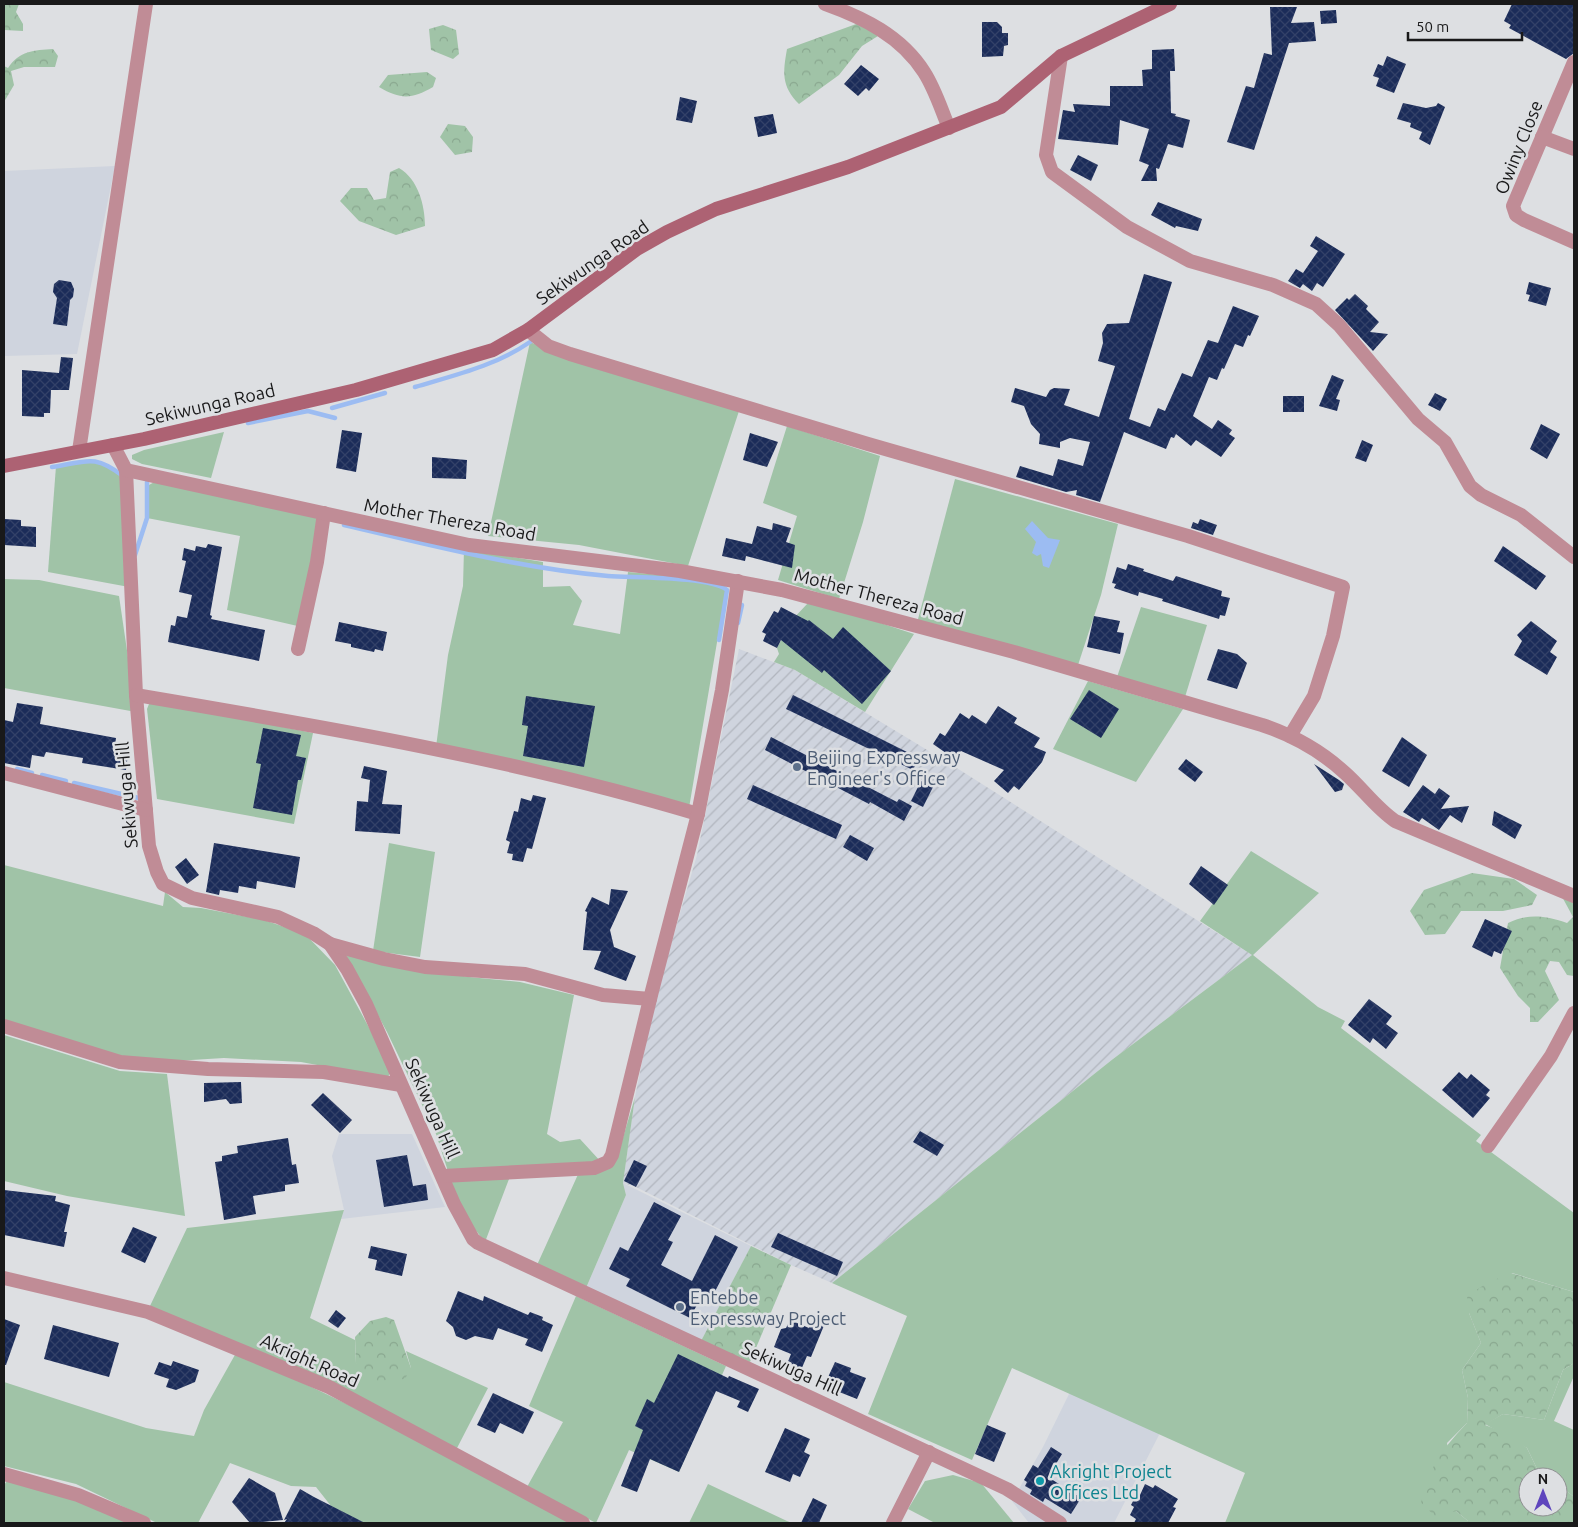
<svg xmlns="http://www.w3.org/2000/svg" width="1578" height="1527" viewBox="0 0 1578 1527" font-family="Ubuntu,sans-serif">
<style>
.built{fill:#cfd4de}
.industrial{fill:url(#industrial-furrows)}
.grass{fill:#a0c3a7}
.forest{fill:url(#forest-crowns)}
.water{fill:#9cbcf2}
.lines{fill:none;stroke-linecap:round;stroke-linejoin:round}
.stream{stroke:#9cbcf2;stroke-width:4.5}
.building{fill:url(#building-cross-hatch)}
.minor{stroke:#c08c96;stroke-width:14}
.tertiary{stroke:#c08c96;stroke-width:14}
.secondary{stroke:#ad6273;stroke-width:14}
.service-dot{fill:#5c6f8a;stroke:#dddfe2;stroke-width:2}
.culture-dot{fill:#0f9aa8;stroke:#dddfe2;stroke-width:2}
.labels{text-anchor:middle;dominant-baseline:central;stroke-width:5;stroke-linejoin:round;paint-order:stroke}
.street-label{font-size:18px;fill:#19191a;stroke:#dddfe2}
.service-label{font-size:18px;fill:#4e5e75;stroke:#dddfe2;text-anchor:start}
.culture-label{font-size:18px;fill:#0d838f;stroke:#dddfe2;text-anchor:start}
</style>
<defs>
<pattern id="industrial-furrows" width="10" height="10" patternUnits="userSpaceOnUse" patternTransform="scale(1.25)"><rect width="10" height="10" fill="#cfd4de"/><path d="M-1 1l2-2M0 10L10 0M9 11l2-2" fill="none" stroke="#b1b5be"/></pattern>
<pattern id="forest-crowns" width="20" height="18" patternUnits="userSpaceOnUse" patternTransform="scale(1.25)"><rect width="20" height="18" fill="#a0c3a7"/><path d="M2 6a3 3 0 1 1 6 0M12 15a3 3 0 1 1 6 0" fill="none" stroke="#89a78f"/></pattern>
<pattern id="building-cross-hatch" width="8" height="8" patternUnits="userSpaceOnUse" patternTransform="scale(1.25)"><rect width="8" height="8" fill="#1b2c59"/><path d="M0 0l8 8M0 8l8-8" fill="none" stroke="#334168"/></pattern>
</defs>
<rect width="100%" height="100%" fill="#dddfe2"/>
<g class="built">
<path d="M115,166l-38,188 -73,2v-185z"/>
<path d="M339,1134h73l33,73 -104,12 3,-9 -12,-54z"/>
<path d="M623,1183l128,63 -50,95 -115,-53 40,-93z"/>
<path d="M1070,1392l90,41 -46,90h-85l-17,-22 31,-54z"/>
</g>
<path class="industrial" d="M739,649l56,21 157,95 300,190 -139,104 -281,224 -41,-18 -155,-78 -13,-4 12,-86 19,-94 43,-148z"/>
<g class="grass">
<path d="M530,342l61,25 148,44 -51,155 -109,-21 -91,-9z"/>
<path d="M787,426l93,30 -17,66 -24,77 -61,-19 19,-64 -34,-13z"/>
<path d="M224,432l-13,46 -69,-14 -10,-5v-4l12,-5z"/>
<path d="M90,460l17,4 17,13 5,110 -81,-15 8,-106z"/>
<path d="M955,479l163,45 -17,71 -23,70 -161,-42z"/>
<path d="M158,480l170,39 -26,108 -75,-17 13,-74 -93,-18 2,-33z"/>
<path d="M464,549l79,13v25l27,-1 12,15 -9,24 47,9 8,-62 65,6 33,11 -37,219 -253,-61 12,-92 15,-69z"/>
<path d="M4,579l35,1 80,16 17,116 -132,-24z"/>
<path d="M808,603l33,7 73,24 -49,78 -70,-42 -21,-8 5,-8 -2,-6 15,-28z"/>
<path d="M1141,607l66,18 -22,72 -68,-20z"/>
<path d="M1088,681l95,28 -47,73 -83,-33z"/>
<path d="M158,702l155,31 -19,91 -137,-25 -10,-90 2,-5z"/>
<path d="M389,843l46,9 -15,105 -47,-6z"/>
<path d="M1251,851l68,42 -66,62 65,52 27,14 -4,7 140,107 -5,6 98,72v79l-62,-19 -43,40 12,30 -19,27 6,28 -1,25 -20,20 9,68 12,10v2h-243l20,-50 -233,-105 -40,92 -104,-46 39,-98 -75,-33 281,-224 139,-104 -52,-34z"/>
<path d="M4,865l159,41 2,-14 18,15 18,1 63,12 41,14 30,31 56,103 -3,10 -87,-16 -77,-4 -49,3 -44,-1 -127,-38z"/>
<path d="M345,954l124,23 51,5 54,13 -27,139 13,8 20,-3 22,24 14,-2 19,-64 -12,86 3,12 -40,93 -49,-23 43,-95 -71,9 -24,63 -19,-24 -12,-28 -18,-56 -49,-102z"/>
<path d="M4,1035l116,36 47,3 18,142 -118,-20 -63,-15z"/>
<path d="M344,1210l-34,108 45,22 1,23 55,5 -5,-17 82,37 -32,62 -306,-144 37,-78z"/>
<path d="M576,1296l150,70 -47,106 -50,-22 -33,73 -69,-36 36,-65 -34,-16z"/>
<path d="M236,1353c117,50 229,111 342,170h-215l-32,-17 -15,-19 -25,-1 -61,-23 -32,60h-41l-81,-39 -72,-18v-84l142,46 48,8 10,-26z"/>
<path d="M1574,1363v13l-20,45 20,9v67l-16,-13v-7h-17l-14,-29 -42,-24 18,-10 41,6 19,-50z"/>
<path d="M953,1475l28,8 33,40h-79l-27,-14 17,-28z"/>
<path d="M10,1477l64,20 55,26h-125v-38z"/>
<path d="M708,1484l79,37 5,2h-103z"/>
</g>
<g class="forest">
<path d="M4,4h15l-3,8 7,12v7l-19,-1z"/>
<path d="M859,23l13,5 6,8 -16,10 -23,29 -40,29c-18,-18 -16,-32 -12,-55z"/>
<path d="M443,25l13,5 3,24 -6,5 -22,-9 -2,-21z"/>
<path d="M53,49l5,7 -3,11h-31l-13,4 3,14 -10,17v-36l4,2c11,-17 26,-18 45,-19z"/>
<path d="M427,72l9,6 -3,9c-21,12 -32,13 -54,0l9,-12z"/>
<path d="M448,124l17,2 8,11 -1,15 -17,3 -15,-18z"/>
<path d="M399,168c19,11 26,37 26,58l-29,9 -37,-14 -19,-20 11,-13h16l7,12 12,-2 4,-26z"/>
<path d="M1472,873l42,6 23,16 -5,10 -29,6h-42l-16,23 -20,1 -15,-24 14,-21z"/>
<path d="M1574,892v84l-7,-1 -8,-13 -9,-1 -5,10 14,29 -21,22h-8v-14l-12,-12 -18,-28 8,-45c21,-10 38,-7 59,0l6,-6 -13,-24z"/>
<path d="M751,1246l40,19 -41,97 -49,-21z"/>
<path d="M1511,1273l63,19v71l-11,7 -19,50 -41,-6 -18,11 24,9 18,14 14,29h-13v30h30v-23l16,13v26h-106v-2l-12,-10 -20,6 -15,-14c7,-35 22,-55 46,-80l1,-25 -6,-28 19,-27 -12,-30 -2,-17 20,-13z"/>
<path d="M386,1317l8,3 17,48 -6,11 -29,2 -20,-18 -1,-26 15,-16z"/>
</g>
<path class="water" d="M1032,521l16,17 12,2 -11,28 -6,-2 -2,-12 -4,2 -5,-3 4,-11 -11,-13z"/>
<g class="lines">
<g class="stream">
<path d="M415,387c40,-12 80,-21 115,-45"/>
<path d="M332,408l53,-15"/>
<path d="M248,423l60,-12 27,7"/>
<path d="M52,467c34,-5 41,-14 71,9"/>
<path d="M344,525c87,20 174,43 264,51 25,2 101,0 119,14l-8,50"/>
<path d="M135,555l12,-37v-36"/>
<path d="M738,623l4,-18"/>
<path d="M17,769l15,4"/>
<path d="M42,775l24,6"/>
<path d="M74,783l69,16"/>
</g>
</g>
<g class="building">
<path d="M1512,4h62v49l-8,6 -57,-31 2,-3 -7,-4z"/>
<path d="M1270,7h27l-6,16 23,-1 2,19 -27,2 -35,107 -27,-8 19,-56 8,2 10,-35 8,2z"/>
<path d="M1336,10l1,13 -16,1 -1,-13z"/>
<path d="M982,22h15l5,5v6h6v12l-4,1 -1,10 -21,1z"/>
<path d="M1174,49l1,22h-5l1,42 5,1 -1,2 15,4 -7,28 -15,-4 -9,25 -3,-1 1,13h-16l8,-16 -10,-4 10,-32 -29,-9 -2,25 -60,-6 5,-29 12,2 -2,-8 37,2v-20h33l-1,-16 10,-1v-19z"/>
<path d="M1387,56l19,8 -12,29 -18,-7 3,-8 -6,-2 5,-12 5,2z"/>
<path d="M861,65l18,14 -10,12 -3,-3 -8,8 -14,-12z"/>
<path d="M680,97l17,4 -5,22 -16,-3z"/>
<path d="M1403,103l23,5 10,-2 2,-3 7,4 -15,38 -11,-6 3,-7 -12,-5 1,-4 -14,-4z"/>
<path d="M773,114l4,19 -19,4 -4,-20z"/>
<path d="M1078,155l20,10 -7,16 -21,-11z"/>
<path d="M1158,202l44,17 -4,12 -22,-5 -1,2 -24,-13z"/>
<path d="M1316,236l29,18 -22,33 -6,-4 -5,8 -9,-7 -3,4 -12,-7 8,-12 7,4 15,-22 -8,-5z"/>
<path d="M1144,274l28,8 -43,137 21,8 8,-19 7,3 17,-38 10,4 16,-37 10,3 15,-37 26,10 -9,20 -2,-1 -5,12 -8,-3 -11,25 -2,-1 -5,12 -8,-3 -16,39 19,13 6,-9 14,10 -3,4 6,4 -14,19 -25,-17 -5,6 -15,-12 -2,4 -3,-1 -5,12 -42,-17 -24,70 -24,-7 1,-5 -11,2 -50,-15 4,-11 33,10 5,-17 25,7 7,-24 -20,-4 -10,4v6l-21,-4 1,-10 -9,-10 -7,-18 -13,-4 4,-14 31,9 4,-7 4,-2 16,1 -6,16 35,12 16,-51 -17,-5 5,-18 -1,-10 5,-9 22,-1z"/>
<path d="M59,280l12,2 3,7 -1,8 -3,3 -3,26 -14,-2 4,-26 -4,-6 1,-8z"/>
<path d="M1529,282l22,6 -5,18 -18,-5 2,-6 -4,-1z"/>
<path d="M1355,294l13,12 -2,3 13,13 -9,10 18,2 -15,17 -38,-41 12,-12 2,2z"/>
<path d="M61,357l12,1 -4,32h-18l-1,23h-6v4l-22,-1v-46l37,3z"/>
<path d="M1332,375l12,5 -8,19 4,1 -3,11 -18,-5z"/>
<path d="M1435,393l12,6 -7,12 -12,-6z"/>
<rect x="1283" y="396" width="21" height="16"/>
<path d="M1541,424l19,10 -13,25 -17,-10z"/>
<path d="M342,430l20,3 -6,39 -20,-4z"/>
<path d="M750,433l28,9 -11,25 -24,-7z"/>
<path d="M1362,440l11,5 -7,17 -11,-4z"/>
<path d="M432,457l35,3 -1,19 -34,-1z"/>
<path d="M4,519l17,1v6l15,1v20l-32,-2z"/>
<path d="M1200,519l17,6 -4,10 -22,-7 2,-6 5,2z"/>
<path d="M773,523l18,5 -5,14 9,3 -3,23 -46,-12 -1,5 -23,-5 4,-18 26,6 5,-18 15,4z"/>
<path d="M208,544l14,3 -12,68 2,1 -1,3 54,11 -6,31 -91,-19 3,-17 4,1 2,-10 10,2 5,-23 -13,-3 7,-31 -4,-1 2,-12 11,3 1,-5 10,2z"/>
<path d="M1503,546l43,30 -10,14 -42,-29z"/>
<path d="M1128,564l16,5 -1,2 30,10 3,-5 46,15 -1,5 9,2 -5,18 -5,-1 -1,4 -57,-18 1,-2 -24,-7 -1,4 -24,-8 2,-4 -4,-1 5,-16 9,3z"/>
<path d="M781,607l27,14 1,-1 24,19 10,-12 48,44 -29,33 -38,-34 -2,3 -41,-33 -4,8 -14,-7 3,-7 -4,-2 12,-21 4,2z"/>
<path d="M1094,616l26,5 -3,11 7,1 -4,21 -33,-7z"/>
<path d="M1531,621l26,20 -7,11 7,5 -10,18 -33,-20 8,-14 -5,-6z"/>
<path d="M339,622l48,10 -4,19 -8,-2 -1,3 -23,-5v-3l-16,-3z"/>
<path d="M1218,649l19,5 10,9 -10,26 -30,-9z"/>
<path d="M1089,690l30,19 -18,29 -31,-19z"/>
<path d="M793,695l126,63 -6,12 -127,-61z"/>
<path d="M526,696l69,10 -11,61 -61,-11 5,-30 -6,-1z"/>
<path d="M17,703l26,4 -3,17 76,14 -2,14 14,2 -2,16 -44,-7 1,-5 -37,-6 -2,5 -12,-2 -2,13 -26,-5v-43l9,2z"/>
<path d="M998,706l19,12 -3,5 26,15 -6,9 12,5 -4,10 -23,28 -5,-4 -6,7 -14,-12 10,-11 -43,-19 -5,9 -23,-16 7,-11 5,3 15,-23 9,6 3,-4 14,9z"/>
<path d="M263,728l38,7 -5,21 10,2 -5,22h-3l-6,35 -39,-7 8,-44 -5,-1z"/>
<path d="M771,737l126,65 2,-3 13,7 -8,15 -34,-19 -1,2 -104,-54z"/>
<path d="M1402,737l25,18 -18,32 -27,-16z"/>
<path d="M1186,759l17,13 -8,10 -17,-13z"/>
<path d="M1314,764l25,16 5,4 -2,6 -7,2z"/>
<path d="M364,766l23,5 -5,33 20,1 -2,29 -45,-3 2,-30 11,1 2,-22 -9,-2z"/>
<path d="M921,781l12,6 -10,20 -12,-6z"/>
<path d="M753,785l89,40 -6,14 -89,-40z"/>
<path d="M1423,785l12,9 4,-6 11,8 -9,13 28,-3 -7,17 -12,-8 -11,15 -17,-12 -3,4 -16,-10z"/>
<path d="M533,795l13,3 -14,51 -5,-1 -4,14 -11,-2 1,-6 -6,-1 3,-11 -4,-2 8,-29 4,1 3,-14 10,3z"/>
<path d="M1494,811l28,14 -7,14 -23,-14z"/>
<path d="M850,835l24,13 -7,13 -24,-14z"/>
<path d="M214,843l86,14 -5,31 -38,-7 -1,8 -17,-3 -1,7 -18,-3 -1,5 -13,-3z"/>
<path d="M186,858l13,17 -12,9 -12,-17z"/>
<path d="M1201,866l27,19 -14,20 -25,-21z"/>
<path d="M611,889l17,2 -18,39 4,17 22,9 -10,25 -32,-12 7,-18 -18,-1 4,-38 -2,-1 7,-14 17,8z"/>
<path d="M1485,919l27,12 -11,23 -7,-3 -2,6 -20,-10z"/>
<path d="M1369,999l23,17 -6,8 12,9 -12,16 -13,-11 -3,5 -22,-18z"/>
<path d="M1459,1072l8,7 4,-5 19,16 -4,5 4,3 -17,20 -31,-28z"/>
<path d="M241,1082l1,21 -12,1 -4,-5 -22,3v-19z"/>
<path d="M323,1093l29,27 -12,13 -29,-28z"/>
<path d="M920,1131l24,14 -7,11 -24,-14z"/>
<path d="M288,1138l4,27 4,-1 3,19 -14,2v6l-32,5 3,18 -32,6 -9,-58 7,-1v-5l16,-3 -1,-7z"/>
<path d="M407,1155l6,31 13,-2 2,16 -44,7 -8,-47z"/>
<path d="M634,1160l13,6 -11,21 -12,-6z"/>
<path d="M4,1190l52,6 -1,5 15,4 -6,27h3l-3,15 -60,-12z"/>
<path d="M654,1202l27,14 -13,24 5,2 -12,23 31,16 23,-46 23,12 -30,58 -9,-4 -9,17 -64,-32 4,-7 -21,-10 11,-22 8,4z"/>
<path d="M133,1227l24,10 -12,26 -24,-11z"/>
<path d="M778,1233l65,29 -6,14 -66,-29z"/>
<path d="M371,1246l36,8 -5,22 -27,-6 2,-10 -9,-2z"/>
<path d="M458,1291l25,10 1,-5 44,19 2,-3 13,5 -1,3 11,5 -11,27 -17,-7 3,-6 -30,-11 -5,12 -18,-4 -9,4 -10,-4 -3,-9 -7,-6z"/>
<path d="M336,1310l10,8 -8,10 -10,-7z"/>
<path d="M813,1318l12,5 -14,34 -4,-1 -6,14 -14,-6 4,-10 -17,-7 7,-18 5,-1 4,-8 19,8z"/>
<path d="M4,1319l16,6 -14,40h-2z"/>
<path d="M53,1325l66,18 -10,34 -65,-18z"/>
<path d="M678,1354l50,24 1,-2 30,13 -11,23 -11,-5 3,-6 -24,-10 -37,81 -29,-13 -13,33 -16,-6 22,-56 -8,-4 12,-27 7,4z"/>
<path d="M173,1361l26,9 -4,12 -19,8 -10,-3 3,-8 -15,-5 5,-12 12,4z"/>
<path d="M835,1362l16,6 -1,4 16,6 -9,21 -33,-13z"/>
<path d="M493,1393l41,19 -11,22 -23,-11 -5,10 -18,-8z"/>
<path d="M987,1425l19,8 -12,29 -19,-8z"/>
<path d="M785,1428l25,11 -6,13 6,3 -10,22 -7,-3 -3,8 -25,-10z"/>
<path d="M1051,1447l11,7 -14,23 33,21 -10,16 -26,-16 -2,4 -13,-8 2,-4 -7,-4 2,-4 -3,-2 9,-15 5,3z"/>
<path d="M249,1478l26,15 8,27 -33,3 -18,-21z"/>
<path d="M1145,1484l8,4 2,-3 23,14 -5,8 3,1 -8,15h-34l2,-4 -6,-4 4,-8 -3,-2 6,-12 3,2z"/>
<path d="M300,1489l14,8 51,26h-81l3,-4 -3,1z"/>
<path d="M813,1498l14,7 -8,18h-18z"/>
</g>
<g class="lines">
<g class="minor">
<path d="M825,4c39,14 76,32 99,68 11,17 17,37 25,56"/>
<path d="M1061,56l-15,99 6,17 75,55 63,34 83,24 43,19 23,21 79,94 27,23 25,44 11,9 40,20 53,42"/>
<path d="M1574,62l-61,144 3,9 8,5 50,22"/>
<path d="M1542,137l32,12"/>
<path d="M528,330l20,16 22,8 298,90 320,92 155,51 -10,49 -19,60 -24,40"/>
<path d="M79,451l67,-447"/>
<path d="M126,470l10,225 13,151 8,26 6,12 29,14 86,19 35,16 17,11 17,25 19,35 88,200 19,35 5,4 529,246 53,34"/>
<path d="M298,649l19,-87 7,-49"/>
<path d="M136,695c189,32 379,64 562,119"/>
<path d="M4,773l142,37"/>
<path d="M330,944l54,15 41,8 100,7 78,21 47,4"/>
<path d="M4,1026l116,36 88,7 116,3 77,13"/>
<path d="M1488,1146l63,-90 23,-43"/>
<path d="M443,1176l151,-8 14,-6 4,-7 40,-164 46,-177 24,-124 16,-109"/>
<path d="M4,1278l144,34 181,75 254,136"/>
<path d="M4,1474l74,21 66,28"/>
<path d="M893,1523l36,-71"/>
</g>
<path class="tertiary" d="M113,445l13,25 343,75 211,26 102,19 232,62 248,73c30,10 59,26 83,48 17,15 31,35 50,48l179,75"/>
<path class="secondary" d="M4,466l140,-27 212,-49 137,-40 35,-20 109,-81 30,-17 49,-23 132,-42 153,-60 60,-51 109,-52"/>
</g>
<g class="service-dot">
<circle cx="797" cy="767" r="5"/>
<circle cx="680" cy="1307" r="5"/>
</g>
<circle class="culture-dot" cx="1040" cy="1481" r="5"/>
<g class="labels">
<g class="street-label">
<text transform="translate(1518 147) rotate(-68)">Owiny Close</text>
<text transform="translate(592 262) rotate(-35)">Sekiwunga Road</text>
<text transform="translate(210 404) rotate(-13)">Sekiwunga Road</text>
<text transform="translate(450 519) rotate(10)">Mother Thereza Road</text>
<text transform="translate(879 596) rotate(15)">Mother Thereza Road</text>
<text transform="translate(126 795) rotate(-95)">Sekiwuga Hill</text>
<text transform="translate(433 1108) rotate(66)">Sekiwuga Hill</text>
<text transform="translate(310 1360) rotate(24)">Akright Road</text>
<text transform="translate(792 1368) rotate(24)">Sekiwuga Hill</text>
</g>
<g class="service-label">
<text x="807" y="757">Beijing Expressway<tspan x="807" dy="21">Engineer's Office</tspan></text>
<text x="690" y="1297">Entebbe<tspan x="690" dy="21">Expressway Project</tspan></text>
</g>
<g class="culture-label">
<text x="1050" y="1471">Akright Project<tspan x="1050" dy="21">Offices Ltd</tspan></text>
</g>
</g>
<rect width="1578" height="1527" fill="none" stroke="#19191a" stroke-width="10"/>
<g transform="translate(1543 1492)"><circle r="24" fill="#dddfe2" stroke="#8f9092"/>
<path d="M0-4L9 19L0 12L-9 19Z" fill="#5e45bd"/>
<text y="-8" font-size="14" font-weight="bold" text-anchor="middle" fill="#19191a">N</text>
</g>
<path d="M1408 32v8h114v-8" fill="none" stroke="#19191a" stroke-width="2.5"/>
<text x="1416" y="32" font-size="15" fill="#19191a" stroke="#dddfe2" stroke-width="4" paint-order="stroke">50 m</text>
</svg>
